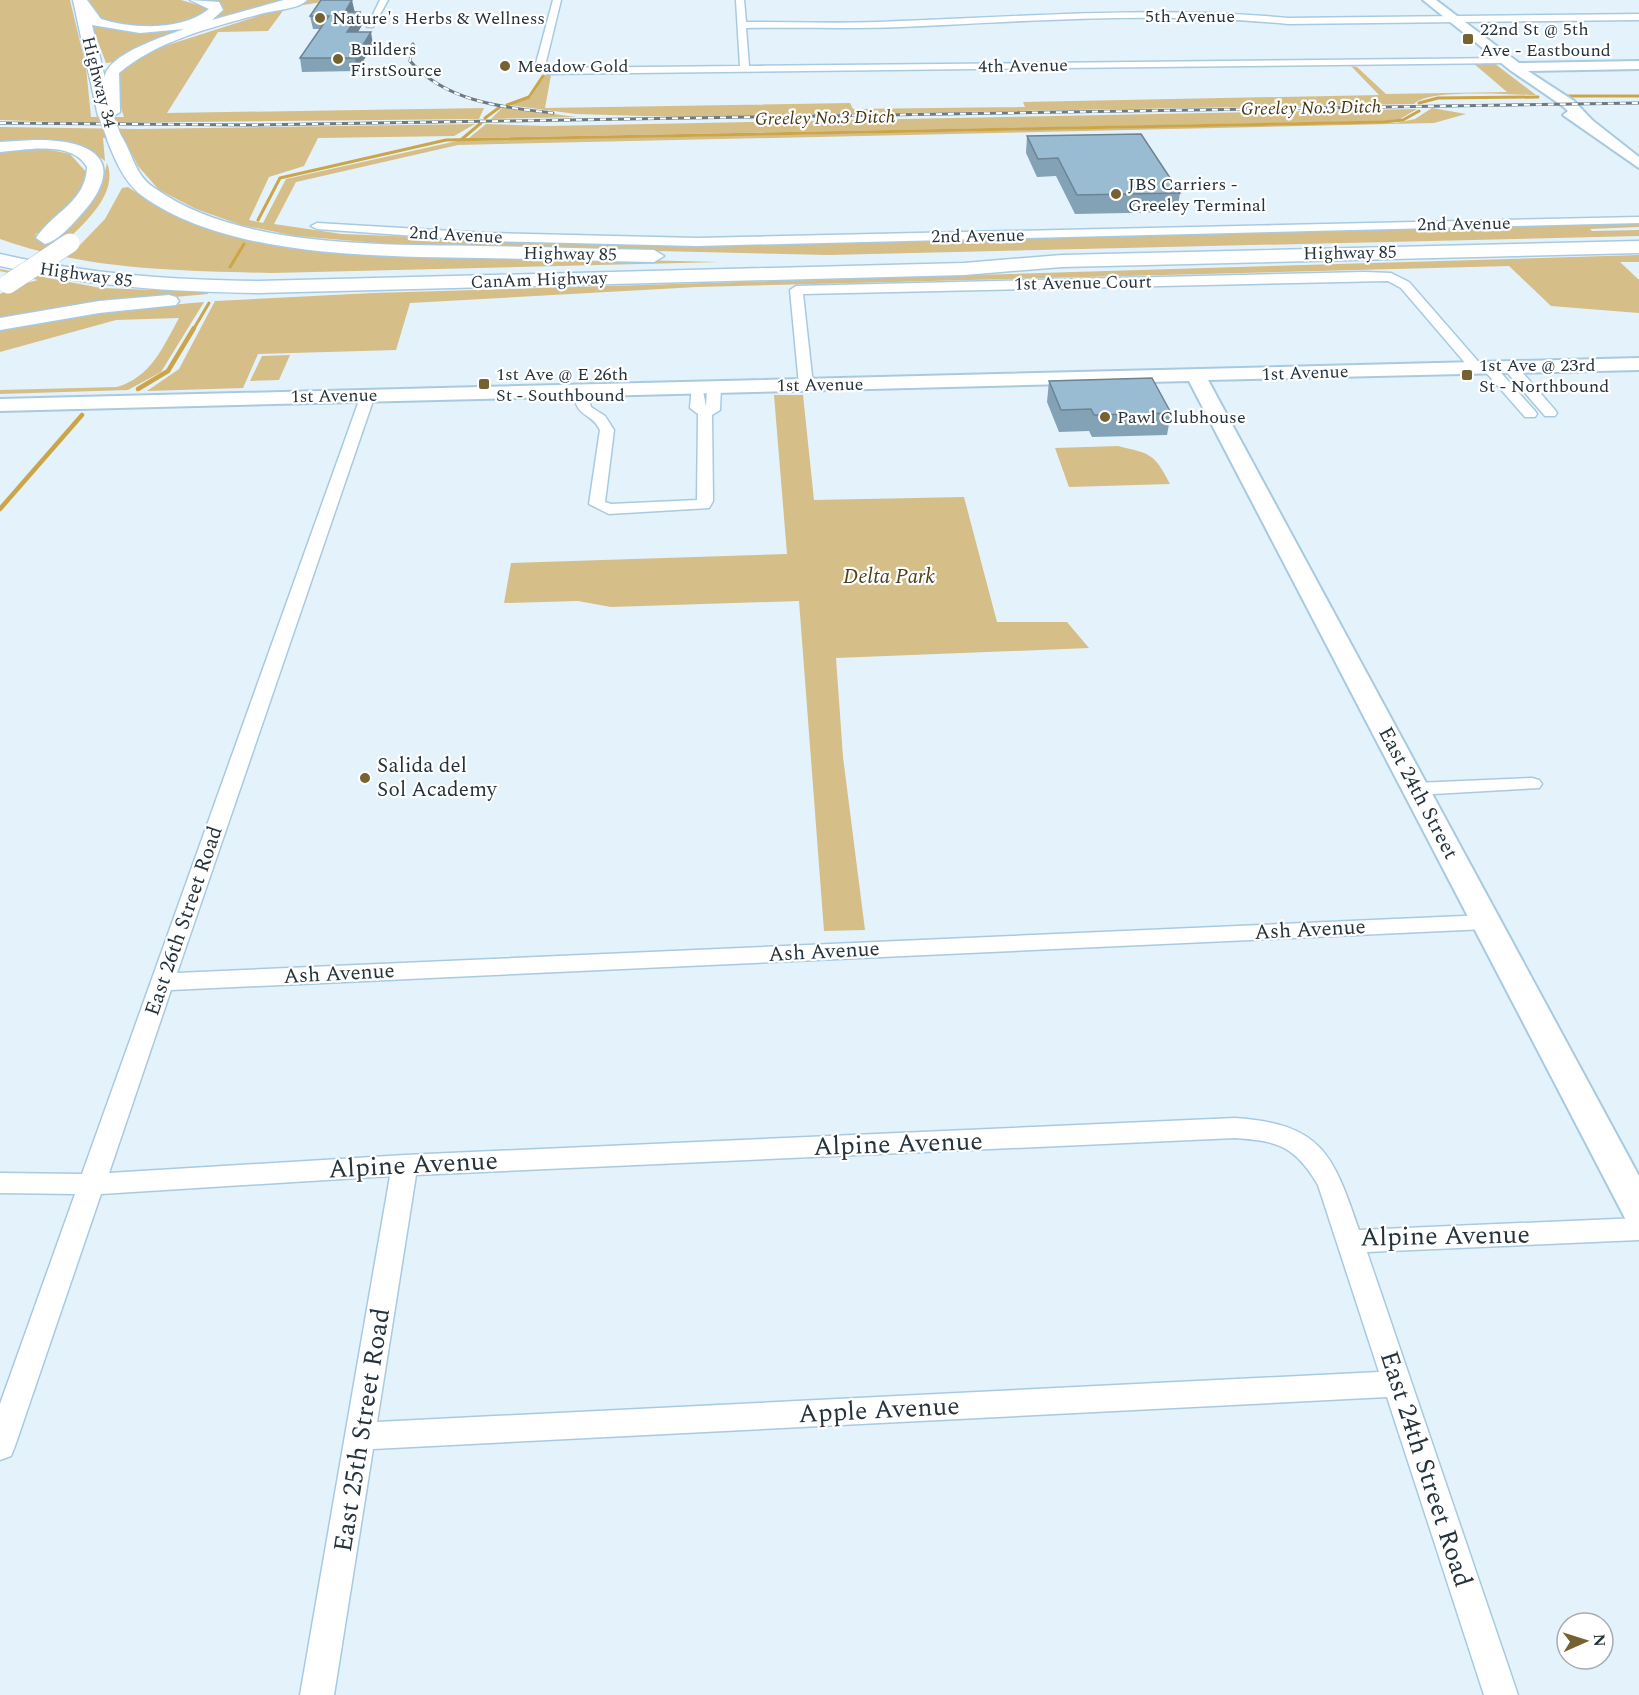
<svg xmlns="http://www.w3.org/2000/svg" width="1639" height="1695" viewBox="0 0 1639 1695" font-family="Spectral,serif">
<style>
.green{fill:#d5be88}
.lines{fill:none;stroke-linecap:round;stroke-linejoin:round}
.stream-far1{stroke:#cba547;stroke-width:3}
.stream{stroke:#cba547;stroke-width:4.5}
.street-casing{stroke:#a8cae1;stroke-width:3}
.secondary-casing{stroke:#a8cae1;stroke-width:4}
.highway-casing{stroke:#a8cae1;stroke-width:3}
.street{fill:#fff;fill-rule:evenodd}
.secondary{fill:#fff;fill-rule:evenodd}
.highway{fill:#fff;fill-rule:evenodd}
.rail-casing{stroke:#6c7a83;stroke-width:3}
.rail{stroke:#fff;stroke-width:2;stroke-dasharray:6;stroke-linecap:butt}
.highway-bridge-far1-casing{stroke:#a8cae1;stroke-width:16;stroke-linecap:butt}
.highway-bridge-casing{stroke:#a8cae1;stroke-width:20;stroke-linecap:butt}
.highway-bridge-far1{stroke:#fff;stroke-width:14}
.highway-bridge{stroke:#fff;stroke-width:19}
.wall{fill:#84a2b5}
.shaded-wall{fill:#6c8493}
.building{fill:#9abcd2;stroke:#6c8493;stroke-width:1.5}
.poi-dot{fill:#766231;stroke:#fff;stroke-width:2}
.labels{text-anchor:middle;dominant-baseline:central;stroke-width:4.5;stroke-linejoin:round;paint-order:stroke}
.far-street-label{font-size:18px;fill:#25333c;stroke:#fff}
.far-poi-label{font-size:18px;fill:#25333c;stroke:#fff;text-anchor:start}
.far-water-label{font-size:18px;font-style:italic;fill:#483810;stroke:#fff}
.park-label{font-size:21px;font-style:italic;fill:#504019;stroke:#fff}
.poi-label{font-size:21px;fill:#25333c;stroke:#fff;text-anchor:start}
.street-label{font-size:21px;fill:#25333c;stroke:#fff}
.near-street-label{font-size:26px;fill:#25333c;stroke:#fff}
</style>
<rect width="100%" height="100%" fill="#e4f2fc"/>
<g class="green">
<path d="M0,0h70l16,67 5,50h33l-6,-18 2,-29 23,-17 165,-53h26l-49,8 -17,23 -50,1 -51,81 317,-5 -5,11 -388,4 -91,-3z"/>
<path d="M89,0h92l28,8 1,3c-35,22 -76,16 -114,8z"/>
<path d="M206,0h87l-29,7 -149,55 -9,1 -14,-37 35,5 51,-4 42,-22z"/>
<path d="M1473,63h21l42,32c-24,0 -107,-7 -122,9l-736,13 -102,-3 -68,-9 23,-8 13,-22h7l-6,33 305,-5 3,6 172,-2 -2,-5 356,-7 -28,-29 6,1 29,27 121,-2z"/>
<path d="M503,107l73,10 -85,2z"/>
<path d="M1432,108l34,6 -32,9 -976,22 -162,37 -22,42 68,10 262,10h200l835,-22v5l-49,2 2,2 47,-1v6l-810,19 -428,-10 -105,-9 -55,-11 -45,-16 -37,-19 -21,-24 -15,-29 -20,1 2,23c-30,-23 -68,-17 -105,-16v-18l138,2 337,-5 -21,12 -136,2 -14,28 -35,11 -20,43 14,3 23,-44 171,-38 939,-18 19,-4z"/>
<path d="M1417,109l-17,10 -18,2 -913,17 17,-14 60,2z"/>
<path d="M37,147l33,7 16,18c-1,28 -30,48 -51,63l44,11 26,-27 17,-31 6,-1c68,48 141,51 220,59 124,13 248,13 372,16l-448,11c-90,-2 -187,-3 -272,-34v-89z"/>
<path d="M107,163c12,29 -21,59 -40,77l-10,-3c24,-23 43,-40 50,-74z"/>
<path d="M1639,255v7h-19l19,18v33l-88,-7 -42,-40 -812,21 -287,16 -14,47 -138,4 -15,34 -96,3 32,-22 36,-68 158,-8z"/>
<path d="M0,269l101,19 106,4 1,2 -78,7 -130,20v-27l15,-8 23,-6 -38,-9z"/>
<path d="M204,302l-43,70 -33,18 -128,4v-4l117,-3c34,-10 46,-40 62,-69l-63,2 -116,32v-23l112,-19z"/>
<path d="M290,355l-11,25 -29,1 12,-25z"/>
<path d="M774,395h29l11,105 150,-3 33,125h70l22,26 -253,10 7,99 22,173 -41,1 -25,-330 -188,6 -33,-6 -74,2 7,-40 276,-9z"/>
<path d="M1118,446c33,8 36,7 52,38l-101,3 -14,-39z"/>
</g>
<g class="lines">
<g class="stream-far1">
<path d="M1568,96h71"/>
<path d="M1419,103l19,-5 100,-1"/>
<path d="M507,105l22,-8 14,-21"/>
<path d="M485,118l15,-11"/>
<path d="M462,139l19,-16"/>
<path d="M258,220l22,-42 166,-38 937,-18 20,-2 16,-9"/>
<path d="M230,267l14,-23"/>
<path d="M193,330l16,-27"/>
</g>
<g class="stream">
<path d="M138,389l30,-18 26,-43"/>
<path d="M0,509l82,-94"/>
</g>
<g class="street-casing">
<g id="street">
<path d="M380,0h8l-15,27h-6z"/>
<path d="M553,0h8l-16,66 5,2 190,-2 -4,-66h8l2,22c51,0 103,2 155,-1 129,-5 259,-15 387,-3l351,-4v6l-351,4c-128,-13 -258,-3 -387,3 -51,2 -103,0 -155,1l3,38 759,-8v4l-3,1 -957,11 -13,-7z"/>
<path d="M1639,217v6l-942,23 -210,-5 -170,-12 -6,-3 6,-3 170,10 210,5z"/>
<path d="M1364,272l27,1 18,9 74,85 11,-2 41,46 2,3 -2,3h-10l-42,-48 -11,2 -71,-83 -13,-7 -585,13 10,91 -7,4 -7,-4 -9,-95 6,-4z"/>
<path d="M1510,363l5,1 40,46 2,3 -2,3h-10l-40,-46 -2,-3z"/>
<path d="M714,383l7,4 -1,23 -8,5 1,86 -4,7 -100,6 -20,-10 11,-74c-9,-19 -25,-11 -26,-39l2,-3h10l5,19 14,9 9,14 -9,72 6,2 86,-4 1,-86 -8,-6 2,-23h10l4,22 1,-20z"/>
<path d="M368,391l7,4 -198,578 1309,-58 8,2 3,5 -3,5 -8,2 -1315,61 -62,183 296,-18 830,-37c87,6 98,36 124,112l280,-12v22l-272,12 151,443h-34l-97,-298 -1014,52 -39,246h-34l90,-519 -289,18 -86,252 -4,10 -11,4v-56l75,-210 -75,-1v-20l82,1 279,-779zM1235,1138c43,3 60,8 83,47l61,187 -1002,50 39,-247z"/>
<path d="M1532,778l7,2 3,4 -3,4 -123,7 -7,-2 -3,-4 3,-4 7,-2z"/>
</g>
</g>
<g class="secondary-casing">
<g id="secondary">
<path d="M1423,0h13l83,63 120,-2v8l-111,2 46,30 18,19 47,37v11l-76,-53 5,-4 -4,-4 -54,-37z"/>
<path d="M1639,358v12l-431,10 431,796v49l-13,-5 -437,-839 -1189,30v-12z"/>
</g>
</g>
<g class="highway-casing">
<g id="highway">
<path d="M73,0h14l14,19c31,10 81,12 108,-10l-19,-9 29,2 4,8 -11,10 72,-20h23c-8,9 -31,10 -43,13 -48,13 -107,27 -145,60l1,39 -14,9 -8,-5zM92,25l48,8 44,-4c-19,7 -79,26 -79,49z"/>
<path d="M114,132l6,2c12,17 14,40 33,53 86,62 226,57 328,59 57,1 115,3 173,4l10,6 -10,6c-58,-1 -115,-3 -173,-4 -103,-2 -254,0 -340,-63 -18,-14 -27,-38 -35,-58z"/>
<path d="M34,140c62,-1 96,23 44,78 -9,10 -20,22 -33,26l-9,-6c17,-26 50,-36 51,-71 -15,-27 -62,-17 -87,-15v-10z"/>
<path d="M1639,241v12l-577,14 -98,8 -705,18c-88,-1 -173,-7 -259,-27v-12c86,20 171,26 259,27l705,-18 98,-8z"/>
<path d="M169,295l7,2 3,4 -3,4 -77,8 -99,17v-12l99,-17z"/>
</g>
</g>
<use href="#street" class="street"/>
<use href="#secondary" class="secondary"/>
<use href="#highway" class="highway"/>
<g class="rail-casing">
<g id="rail">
<path d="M413,44l-3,17c36,41 92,46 143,52"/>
<path d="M0,123l249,2 1390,-22"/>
</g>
</g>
<use href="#rail" class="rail"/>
<g class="highway-bridge-far1-casing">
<path id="highway-bridge-far1" d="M106,116l8,21"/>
</g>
<g class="highway-bridge-casing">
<path id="highway-bridge" d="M8,284l62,-41"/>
</g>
<use href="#highway-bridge-far1" class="highway-bridge-far1"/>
<use href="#highway-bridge" class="highway-bridge"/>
</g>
<g class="wall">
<path d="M354,12l8,13 -4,7 15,13 -16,26 -55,1 -2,-14 20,-29h-7l-3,-13z"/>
<path d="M1027,136l153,57 -3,19 -102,2 -19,-38 -19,1 -11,-24z"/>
<path d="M1049,381l122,32 -4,22 -75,2 -3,-6 -30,1 -12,-30z"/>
</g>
<g class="shaded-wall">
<path d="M352,0l3,13 -10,-1z"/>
<path d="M360,12l2,13 -12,21 -3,-14z"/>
<path d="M371,32l2,13 -16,26 -2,-13z"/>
</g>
<g class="building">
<path d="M321,0h31l-7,12h15l-13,20h24l-16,26h-55l29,-42h-19z"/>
<path d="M1141,134l39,59 -103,2 -19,-37 -20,1 -11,-23z"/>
<path d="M1152,378l19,35 -77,2 -3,-6 -30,1 -12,-29z"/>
</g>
<g class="poi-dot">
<circle cx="320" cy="18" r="6"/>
<rect x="1462" y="33" width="12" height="12" rx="3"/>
<circle cx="338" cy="59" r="6"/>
<circle cx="505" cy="66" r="6"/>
<circle cx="1116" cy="194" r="6"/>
<rect x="1461" y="369" width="12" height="12" rx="3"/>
<rect x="478" y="378" width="12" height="12" rx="3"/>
<circle cx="1105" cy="417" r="6"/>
<circle cx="365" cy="778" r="6"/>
</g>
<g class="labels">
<g class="far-street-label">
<text x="1190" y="16">5th Avenue</text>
<text transform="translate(1023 66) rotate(-1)">4th Avenue</text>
<text transform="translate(99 82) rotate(76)">Highway 34</text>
<text transform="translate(1464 224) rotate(-1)">2nd Avenue</text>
<text transform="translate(456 235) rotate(3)">2nd Avenue</text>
<text transform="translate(978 236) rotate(-1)">2nd Avenue</text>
<text transform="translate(1350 253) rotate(-1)">Highway 85</text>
<text transform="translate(570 254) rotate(1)">Highway 85</text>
<text transform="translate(86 275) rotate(8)">Highway 85</text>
<text transform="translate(539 280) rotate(-2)">CanAm Highway</text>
<text transform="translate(1083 283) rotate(-1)">1st Avenue Court</text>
<text transform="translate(1305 373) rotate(-2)">1st Avenue</text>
<text transform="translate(820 385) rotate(-1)">1st Avenue</text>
<text transform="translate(334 396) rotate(-1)">1st Avenue</text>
</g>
<g class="far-poi-label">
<text x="332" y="18">Nature's Herbs &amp; Wellness</text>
<text x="1480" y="29">22nd St @ 5th<tspan x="1480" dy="21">Ave - Eastbound</tspan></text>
<text x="350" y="49">Builders<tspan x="350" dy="21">FirstSource</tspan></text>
<text x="517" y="66">Meadow Gold</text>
<text x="1128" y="184">JBS Carriers -<tspan x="1128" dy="21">Greeley Terminal</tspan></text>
<text x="1479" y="365">1st Ave @ 23rd<tspan x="1479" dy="21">St - Northbound</tspan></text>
<text x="496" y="374">1st Ave @ E 26th<tspan x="496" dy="21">St - Southbound</tspan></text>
<text x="1117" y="417">Pawl Clubhouse</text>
</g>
<g class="far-water-label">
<text transform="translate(1311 108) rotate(-1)">Greeley No.3 Ditch</text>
<text transform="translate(825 118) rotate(-1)">Greeley No.3 Ditch</text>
</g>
<g class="park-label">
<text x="889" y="577">Delta Park</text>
</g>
<g class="poi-label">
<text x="377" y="766">Salida del<tspan x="377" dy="24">Sol Academy</tspan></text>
</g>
<g class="street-label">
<text transform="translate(1418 793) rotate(62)">East 24th Street</text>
<text transform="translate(184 921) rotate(-71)">East 26th Street Road</text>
<text transform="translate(1310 930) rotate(-3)">Ash Avenue</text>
<text transform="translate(824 952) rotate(-3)">Ash Avenue</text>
<text transform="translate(339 974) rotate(-3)">Ash Avenue</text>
</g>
<g class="near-street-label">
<text transform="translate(898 1144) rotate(-2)">Alpine Avenue</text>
<text transform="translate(413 1165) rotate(-3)">Alpine Avenue</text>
<text transform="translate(1445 1236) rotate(-1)">Alpine Avenue</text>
<text transform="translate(879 1410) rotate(-3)">Apple Avenue</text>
<text transform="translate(362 1430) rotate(-81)">East 25th Street Road</text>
<text transform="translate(1426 1469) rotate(72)">East 24th Street Road</text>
</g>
</g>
<g transform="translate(1585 1641) rotate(87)"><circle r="28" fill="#ffffff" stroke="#a8adb1" stroke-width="1.5"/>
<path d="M0-4.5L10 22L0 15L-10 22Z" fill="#766231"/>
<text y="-9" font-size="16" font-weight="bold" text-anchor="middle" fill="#25333c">N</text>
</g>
</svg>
